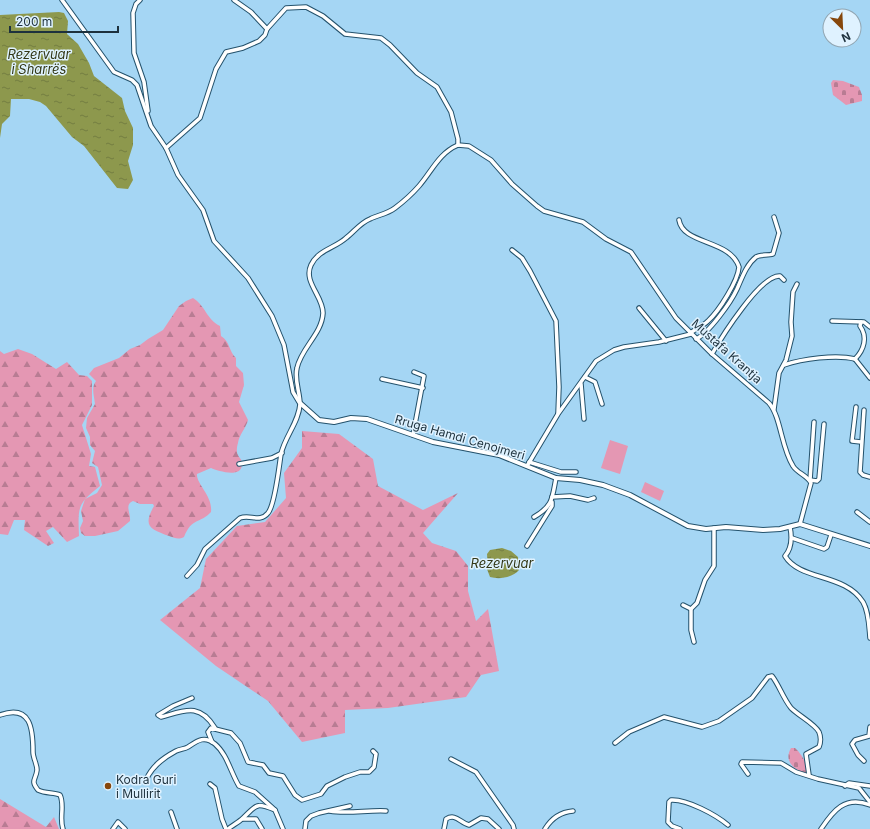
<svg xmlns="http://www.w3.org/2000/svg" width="870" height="829" viewBox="0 0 870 829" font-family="Inter,sans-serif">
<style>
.forest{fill:url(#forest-firs)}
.cemetery{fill:url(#cemetery-stones)}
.pitch{fill:#e497b3}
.water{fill:url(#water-ripples)}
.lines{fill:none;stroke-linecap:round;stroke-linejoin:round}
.minor-casing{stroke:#24526c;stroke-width:5.5}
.tertiary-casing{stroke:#24526c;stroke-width:6}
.minor{stroke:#fff;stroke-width:3.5}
.tertiary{stroke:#fff;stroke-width:4}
.poi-dot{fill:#86470c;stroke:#dff2ff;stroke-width:1.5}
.labels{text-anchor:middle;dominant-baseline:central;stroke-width:3;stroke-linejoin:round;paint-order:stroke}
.street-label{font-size:12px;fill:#1d313d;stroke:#dff2ff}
.poi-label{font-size:12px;fill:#1d313d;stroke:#dff2ff;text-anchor:start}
.water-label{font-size:13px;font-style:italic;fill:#333817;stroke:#dff2ff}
</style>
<defs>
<pattern id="forest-firs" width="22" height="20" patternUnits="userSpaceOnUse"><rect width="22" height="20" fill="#e497b3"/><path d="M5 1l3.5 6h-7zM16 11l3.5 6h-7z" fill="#b87c93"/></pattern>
<pattern id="cemetery-stones" width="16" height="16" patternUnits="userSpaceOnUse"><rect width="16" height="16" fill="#e497b3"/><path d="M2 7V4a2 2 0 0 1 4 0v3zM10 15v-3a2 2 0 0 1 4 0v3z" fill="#b87c93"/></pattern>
<pattern id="water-ripples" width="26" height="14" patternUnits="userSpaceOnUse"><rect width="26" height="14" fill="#8d984d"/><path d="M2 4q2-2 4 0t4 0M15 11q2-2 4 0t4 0" fill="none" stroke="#737d41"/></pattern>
</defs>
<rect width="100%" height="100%" fill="#a5d6f4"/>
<g class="forest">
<path d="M193,298c12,7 14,22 27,28l1,10c9,5 8,16 15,22v8l7,7 1,12 -5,17 9,18c-2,8 -9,15 -10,23 -1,3 -2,9 0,12 1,3 4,4 4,8 1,16 -24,8 -31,5l-14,6c-1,10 16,22 14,38 -11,12 -19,5 -27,25 -6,3 -9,1 -15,-1 -18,-7 -27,-9 -15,-30l-1,-2h-13l-7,-3c-9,4 -2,12 -3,20l-12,10 -23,5h-10l-4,-3 -1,-5 3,-7 -2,-10 4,-12 12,-6 5,-8 -4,-18 -6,-4 3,-12 -5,-6v-8l-4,-9 1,-10 8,-14c-1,-9 -4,-16 1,-23l-7,-7 5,-6 25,-10 11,-9 10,-4 8,-6 15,-9 16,-24 7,-5z"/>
<path d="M18,349l14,5 24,15 11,-7 12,13 8,1 5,5v24l-10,20 9,29 -2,12 6,1 5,19c-23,18 -22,21 -21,50l-12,6 -14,-15 -7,4 8,12 -6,3 -24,-16 1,-10h-11l-6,15 -8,-1v-183l4,3z"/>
<path d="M302,431l37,3 34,25 5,27 45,24 35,-17 -35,40 9,10 24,8 12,15v25l8,30 12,-12 11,62 -18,4 -15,22 -78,11 -43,2v23l-43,9 -34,-41 -52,-35 -56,-46 40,-32 6,-29 31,-33 28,-4 21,-24 -2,-25 18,-25z"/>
<path d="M0,799l46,28 8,-10 5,12h-59z"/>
</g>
<g class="cemetery">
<path d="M833,80l10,1 16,6 3,8v6l-16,4 -13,-10 -2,-12z"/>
<path d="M791,748h4c7,6 13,17 12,26 -12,-4 -24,-12 -16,-26z"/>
</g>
<g class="pitch">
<path d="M610,440l18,6 -8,28 -19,-6z"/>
<path d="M645,482l19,9 -4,10 -19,-9z"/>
</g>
<g class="water">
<path d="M59,12l5,1 4,8 -1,13 11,10 11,19 5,13 28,22 3,13 8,17v17l-5,16 5,19 -5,9 -11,-1 -33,-42 -12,-9 -26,-31 -6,-4 -11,-3h-18l-1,17 -8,8 -2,14v-123z"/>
<path d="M502,548l9,3 7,6 1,13c-6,7 -19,10 -29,7l-3,-8 1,-1 -1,-14 3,-4z"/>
</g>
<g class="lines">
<g class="minor-casing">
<g id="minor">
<path d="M62,0l52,72 18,8 5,5 14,41 15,22 12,27 25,35 11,31 34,37 24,38 12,29 9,47 6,10"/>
<path d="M140,0l-4,4 -3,9 1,40 10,29 4,29"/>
<path d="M234,0l17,12 16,17"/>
<path d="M458,145l11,1 22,14 21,24 25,22 7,5 39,11 23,17 25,13 45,66 36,36 57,49c12,14 12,44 24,63 4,7 14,9 18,17l-11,41"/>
<path d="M166,148l34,-30 16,-49 10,-17 17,-4 16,-7 6,-6 2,-6 19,-21 20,-1 17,9 22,18 36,4 9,7 27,28 20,14 14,25 7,27v6"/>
<path d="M679,220c4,25 51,19 60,47 -1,14 -20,44 -31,54 -5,5 -12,8 -18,12"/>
<path d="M512,250l10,8 8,13 26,50 3,66 -1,26"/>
<path d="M639,308l27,33"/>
<path d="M832,321l32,1 6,5"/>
<path d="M696,339c13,-6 35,-37 41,-50 5,-11 9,-24 19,-32 4,-3 12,-1 17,-3l6,-21 -5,-16"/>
<path d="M712,354c9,-16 49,-80 68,-78l4,4"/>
<path d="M855,359c9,-9 13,-22 5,-33l1,-4"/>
<path d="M855,359l15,19"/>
<path d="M784,365c18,-6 52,-11 71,-6"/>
<path d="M585,377l10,5 7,22"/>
<path d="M382,379l41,9"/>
<path d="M581,384l3,35"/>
<path d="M856,407l-4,34 9,1"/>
<path d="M774,409l5,-36 7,-13 6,-24 -1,-14 2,-30 4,-8"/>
<path d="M864,410l-4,62 3,3 7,2"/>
<path d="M814,422l-4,58 7,1 2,-2 5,-55"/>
<path d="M413,435l11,-59 -10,-4"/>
<path d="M529,462l32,10h15"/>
<path d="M239,464l33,-6 10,-5"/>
<path d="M527,466l31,-52 38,-53 18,-11 10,-3 35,-5 32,-8"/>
<path d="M552,497l18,-1 18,4 6,-2"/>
<path d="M857,512l13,10"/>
<path d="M534,517c19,-11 18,-18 22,-39"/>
<path d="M790,527c2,10 2,21 -5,29 15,25 60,17 78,46 6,10 6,25 7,36"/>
<path d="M792,538l32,11 3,-2 4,-12"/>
<path d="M527,546l25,-40v-4"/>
<path d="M187,576l10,-11 8,-16 35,-31c10,-4 20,5 28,-5 7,-8 11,-46 13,-59 4,-18 18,-32 19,-50 0,-12 -6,-24 -3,-36 4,-20 25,-34 26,-55 0,-17 -20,-31 -12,-48 7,-15 24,-17 35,-27 8,-6 14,-15 24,-19 8,-4 17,-5 25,-11 8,-6 17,-14 24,-22 13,-15 20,-33 39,-41"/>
<path d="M683,605l8,4"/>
<path d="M694,642l-3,-12v-21l6,-6 8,-23 9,-14v-38"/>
<path d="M192,698l-19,8 -15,9 3,2c23,-6 38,-15 54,11"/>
<path d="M0,715c31,-11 33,14 33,37 0,6 4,12 4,18 -1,10 -7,10 1,20 8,4 16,2 22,5 5,10 -1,23 3,34"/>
<path d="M212,742l-4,-10 3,-4 20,5 9,10 8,19 15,3 6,8 14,3 12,19 7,5 19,-6 6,-8 18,-9 15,-5h9l5,-5 2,-13 -3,-3"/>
<path d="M615,743l14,-11 35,-15 38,10 17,-6 33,-23 16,-21 4,-1c7,9 11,22 19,32 8,8 24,16 28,24 2,5 2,10 0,15l-13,7 3,21"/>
<path d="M451,759l25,13 37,53 1,4"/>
<path d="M864,761l-6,-6 -6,-11 3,-4 14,-4 1,-9"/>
<path d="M748,774l-7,-10 1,-2 39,1 15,9 22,7 41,9 11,14"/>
<path d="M146,780c6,-14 17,-22 30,-29 4,-2 9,-2 12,-4 9,-6 16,-12 27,-3 12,10 16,29 24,42l16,6 20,18"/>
<path d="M210,784l5,4 7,31 4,10"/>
<path d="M845,786l4,-3 21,3"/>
<path d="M330,811c15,3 39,-1 56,0"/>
<path d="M171,812l6,17"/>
<path d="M243,819h13l6,10"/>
<path d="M113,829l5,-7 7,7"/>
<path d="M228,829c5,-4 11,-7 15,-11 14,-13 12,-16 32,-8l8,19"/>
<path d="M305,829l1,-8 5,-5 8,-3 31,-7"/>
<path d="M444,829l2,-10c10,-6 14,4 23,6l12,-7 7,1 11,10"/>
<path d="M545,829c6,-10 16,-17 28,-18"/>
<path d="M680,829l-8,-3 -4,-4 1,-20 2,-2c16,-1 45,15 57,25"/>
<path d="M821,829c12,-18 24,-34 49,-24"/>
</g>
</g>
<g class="tertiary-casing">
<path id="tertiary" d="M300,403l19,17 15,2 17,-4 16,1 66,23 66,13 57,23 24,2 23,5 27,10 58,31 18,3 20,-2 37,3 17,-1 20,-5 70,22"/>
</g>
<use href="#minor" class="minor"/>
<use href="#tertiary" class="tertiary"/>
</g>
<circle class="poi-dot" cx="108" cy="786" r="4"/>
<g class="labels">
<g class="street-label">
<text transform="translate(727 351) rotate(42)">Mustafa Krantja</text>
<text transform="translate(460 437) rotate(16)">Rruga Hamdi Cenojmeri</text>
</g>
<g class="poi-label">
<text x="116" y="779">Kodra Guri<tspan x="116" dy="14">i Mullirit</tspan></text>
</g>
<g class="water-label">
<text x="39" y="54">Rezervuar<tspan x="39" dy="15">i Sharrës</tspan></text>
<text x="502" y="563">Rezervuar</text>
</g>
</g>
<g transform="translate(842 28) rotate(156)"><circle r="19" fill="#dff2ff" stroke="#91a5b1"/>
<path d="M0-3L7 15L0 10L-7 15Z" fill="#86470c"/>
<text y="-6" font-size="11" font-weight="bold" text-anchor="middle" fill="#1d313d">N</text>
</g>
<path d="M10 26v6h108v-6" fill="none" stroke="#1d313d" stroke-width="2"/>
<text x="16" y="26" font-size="12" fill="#1d313d" stroke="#dff2ff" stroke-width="3" paint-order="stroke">200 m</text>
</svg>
